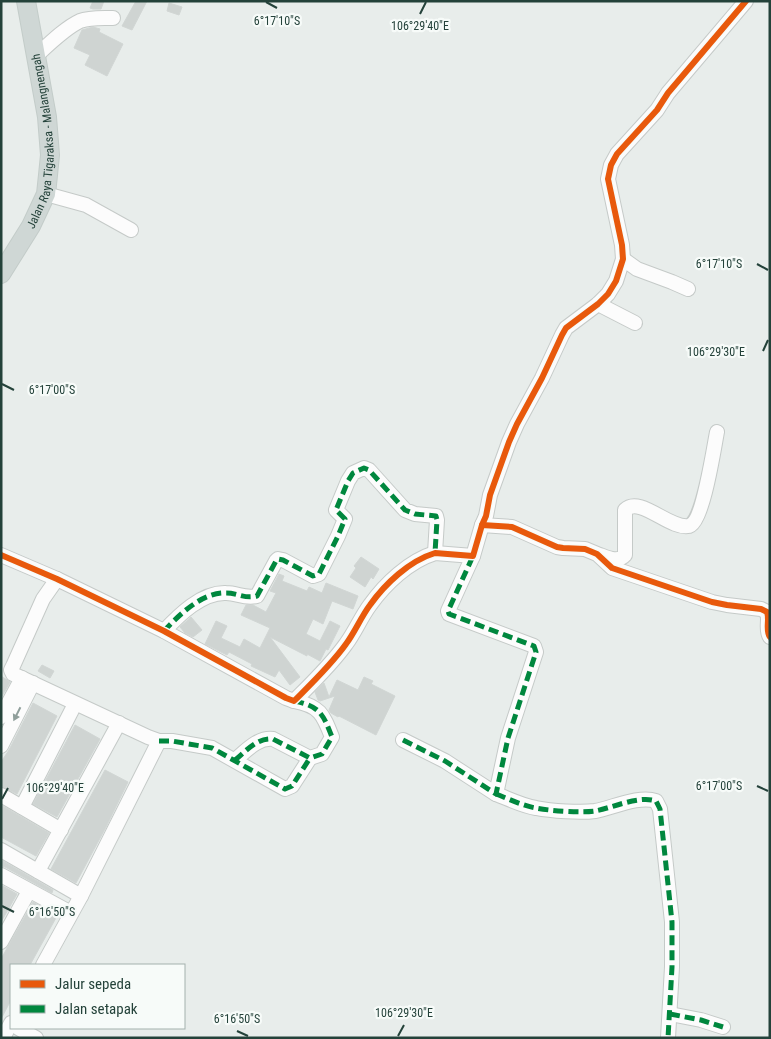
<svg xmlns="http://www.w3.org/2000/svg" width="771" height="1039" viewBox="0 0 771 1039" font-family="'Roboto Condensed',sans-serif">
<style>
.building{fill:#cfd4d2;stroke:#d1d6d4}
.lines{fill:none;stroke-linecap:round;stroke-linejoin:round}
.minor-casing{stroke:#c5cac8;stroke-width:16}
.major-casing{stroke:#c3ccc9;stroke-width:20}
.minor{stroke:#fcfcfc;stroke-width:14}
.major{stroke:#cfd7d5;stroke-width:18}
.quiet{stroke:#00873e;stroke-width:5;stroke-dasharray:10 5;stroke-linecap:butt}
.cycleway-casing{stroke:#f7fbf9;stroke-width:9}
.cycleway{stroke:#e8590c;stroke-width:6}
.oneway{fill:#909f9b}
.ticks{fill:none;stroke:#24423a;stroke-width:2}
.labels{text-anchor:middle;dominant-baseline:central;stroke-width:4.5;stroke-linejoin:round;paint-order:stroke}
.street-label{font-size:12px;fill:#24423a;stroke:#f7fbf9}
.ticks-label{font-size:12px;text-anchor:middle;fill:#24423a;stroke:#f7fbf9;stroke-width:4.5;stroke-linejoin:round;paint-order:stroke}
</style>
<rect width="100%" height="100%" fill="#e8edeb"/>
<g class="building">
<path d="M93,1h11l-3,8h-8l-3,-1z"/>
<path d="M136,1h11l-15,29 -10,-4z"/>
<path d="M169,3l13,4 -3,8 -12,-4z"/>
<path d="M93,27l7,2 -1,3 24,12 -16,32 -22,-11 5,-10 -16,-7 8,-18z"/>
<path d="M361,557l18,12 -6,10 -2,-2 -6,10 -15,-10 6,-9 -2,-2z"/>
<path d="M279,574l5,2 -2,5 25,10 2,-4 13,6 4,-10 32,13 -5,13 -21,-8 -9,23 -10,-5 -7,15 14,7 10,-20 10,5 -12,24 -2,-1 -6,12 -13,-7v2l-37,-19 30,40 -10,8 -11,-15 -4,7 -24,-11 1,-2 -23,-12 -2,3 -22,-11 11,-23 11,5 -6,12 19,9 4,-8 16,9 10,-20 -29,-13 5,-10h7l13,7 10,-19 -6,-2z"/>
<path d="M191,617l11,13 -9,7 -8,-4 -5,-6z"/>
<path d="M42,665l12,6 -4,7 -12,-7z"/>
<path d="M1,676l9,6 -9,16z"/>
<path d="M364,677l9,4 -2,3 24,12 -19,39 -37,-19 -1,1 -7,-4 -2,-3 6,-14 -15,5 -2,-1 -3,-8 9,-9 5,14 8,-17 21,10z"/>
<path d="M33,703l24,13 -40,78 -16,-8v-24l8,-12z"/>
<path d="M75,725l25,14 -43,78 -24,-13z"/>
<path d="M105,770l23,12 -22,45 -30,56 -25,-14z"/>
<path d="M1,805l48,28 -13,23 -35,-19z"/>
<path d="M1,860l52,30 -1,3 -47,-26 -4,-1z"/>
<path d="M1,885l16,9 -16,28z"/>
<path d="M33,902l24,14 -27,49h-19v35l-10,19v-60z"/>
</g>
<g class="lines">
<g class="minor-casing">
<g id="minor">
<path d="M36,56c13,-12 29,-28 44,-35 10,-4 23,-3 33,-3"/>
<path d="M46,194l40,11 45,25"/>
<path d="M623,259l14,10 35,13 16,7"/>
<path d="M598,304l37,19"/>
<path d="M482,525l4,-9 4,-21 19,-53 8,-18 25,-46 20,-43 4,-7 32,-24 10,-10 8,-13 7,-22 -1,-14 -14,-66 3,-14 6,-11 40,-44 11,-17 78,-92"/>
<path d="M1,555l56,24 107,52 122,67 8,3c18,-18 37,-36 52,-57 9,-12 15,-27 24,-39 15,-21 39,-44 65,-52l38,3 9,-31 30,2 45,20 6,1 22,1 12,5 15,14 100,34 15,3 34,4 6,3c3,8 -2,18 3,25"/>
<path d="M600,555c8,3 18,8 25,0v-45c15,-15 45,20 64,16 14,-4 25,-79 28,-94"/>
<path d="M164,631c15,-16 38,-39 62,-38 12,0 18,6 31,3l19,-35 2,-2 5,1 30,16 6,-2 19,-38 7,-17 -9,-9 12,-29 5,-8 11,-5 5,2 36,40 10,4 21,2 1,4 -2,33"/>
<path d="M1,717l21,-39"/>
<path d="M403,740l42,21 51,33 12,-56 28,-86 -2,-6 -85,-32 -1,-3 25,-55"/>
<path d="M159,741h13l40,7 73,41 7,-3 18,-28"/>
<path d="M1,746l32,-63"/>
<path d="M235,760c11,-9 23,-23 38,-21l37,19 12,-4 10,-17c-9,-23 -12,-31 -38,-36"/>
<path d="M496,794c13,5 27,12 40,14 15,3 45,5 59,3 17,-3 44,-16 61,-10l4,8 12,113v45l-4,71"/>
<path d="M1,795l60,35"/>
<path d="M22,807l53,-103"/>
<path d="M1,850l80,46"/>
<path d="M38,871l81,-148"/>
<path d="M1,875l70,38"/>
<path d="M1,942l28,-51"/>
<path d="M43,965l38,-69 78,-155 -11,-4 -135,-63 -2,-4 2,-4 30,-67 14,-20"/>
<path d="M670,1014l31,6 22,7"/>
<path d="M18,1028l18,10"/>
<path d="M3,1038l8,-15"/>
</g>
</g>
<g class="major-casing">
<g id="major">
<path id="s1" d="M1,274l30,-48 15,-32 2,-19 2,-20 -3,-38 -21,-116"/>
</g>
</g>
<use href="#minor" class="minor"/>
<use href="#major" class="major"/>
<g class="quiet">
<path d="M164,631c15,-16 38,-39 62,-38 12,0 18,6 31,3l19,-35 2,-2 5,1 30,16 6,-2 19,-38 7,-17 -9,-9 12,-29 5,-8 11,-5 5,2 36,40 10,4 21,2 1,4 -2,33"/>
<path d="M403,740l42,21 51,33 12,-56 28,-86 -2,-6 -85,-32 -1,-3 25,-55"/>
<path d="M159,741h13l40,7 73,41 7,-3 18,-28"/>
<path d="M235,760c11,-9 23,-23 38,-21l37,19 12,-4 10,-17c-9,-23 -12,-31 -38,-36"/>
<path d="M496,794c13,5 27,12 40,14 15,3 45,5 59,3 17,-3 44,-16 61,-10l4,8 12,113v45l-4,71"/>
<path d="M670,1014l31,6 22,7"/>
</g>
<g class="cycleway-casing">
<g id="cycleway">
<path d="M482,525l4,-9 4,-21 19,-53 8,-18 25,-46 20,-43 4,-7 32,-24 10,-10 8,-13 7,-22 -1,-14 -14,-66 3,-14 6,-11 40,-44 11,-17 78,-92"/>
<path d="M1,555l56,24 107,52 122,67 8,3c18,-18 37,-36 52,-57 9,-12 15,-27 24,-39 15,-21 39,-44 65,-52l38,3 9,-31 30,2 45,20 6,1 22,1 12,5 15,14 100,34 15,3 34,4 6,3c3,8 -2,18 3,25"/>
</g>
</g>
<use href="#cycleway" class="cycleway"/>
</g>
<defs><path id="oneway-solid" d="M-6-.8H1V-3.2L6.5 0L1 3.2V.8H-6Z" transform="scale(1.25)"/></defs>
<use class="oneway" href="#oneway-solid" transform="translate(17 714) rotate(117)"/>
<path class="ticks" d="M266,2l11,6M420,14l6,-12M757,264l11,6M763,351l5,-11M2,384l12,6M757,786l11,5M2,799l6,-11M2,906l12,6M237,1031l11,5M398,1036l6,-11"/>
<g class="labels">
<g class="street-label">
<text stroke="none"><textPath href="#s1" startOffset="144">Jalan Raya Tigaraksa - Malangnengah</textPath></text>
</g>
</g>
<g class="ticks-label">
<text x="277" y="25">6°17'10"S</text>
<text x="420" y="30">106°29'40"E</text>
<text x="719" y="268">6°17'10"S</text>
<text x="716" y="356">106°29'30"E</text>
<text x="52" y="394">6°17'00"S</text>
<text x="719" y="790">6°17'00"S</text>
<text x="55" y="792">106°29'40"E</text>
<text x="52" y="916">6°16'50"S</text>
<text x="404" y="1017">106°29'30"E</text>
<text x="237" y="1023">6°16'50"S</text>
</g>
<rect width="771" height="1039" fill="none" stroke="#24423a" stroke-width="5"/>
<rect x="10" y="964" width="175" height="65" fill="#f7fbf9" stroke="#a3b1ad"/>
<rect x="20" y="980" width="25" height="8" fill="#e8590c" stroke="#a3b1ad"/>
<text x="55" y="989" font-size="15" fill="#24423a">Jalur sepeda</text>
<rect x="20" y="1005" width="25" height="8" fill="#00873e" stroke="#a3b1ad"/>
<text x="55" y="1014" font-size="15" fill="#24423a">Jalan setapak</text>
</svg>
